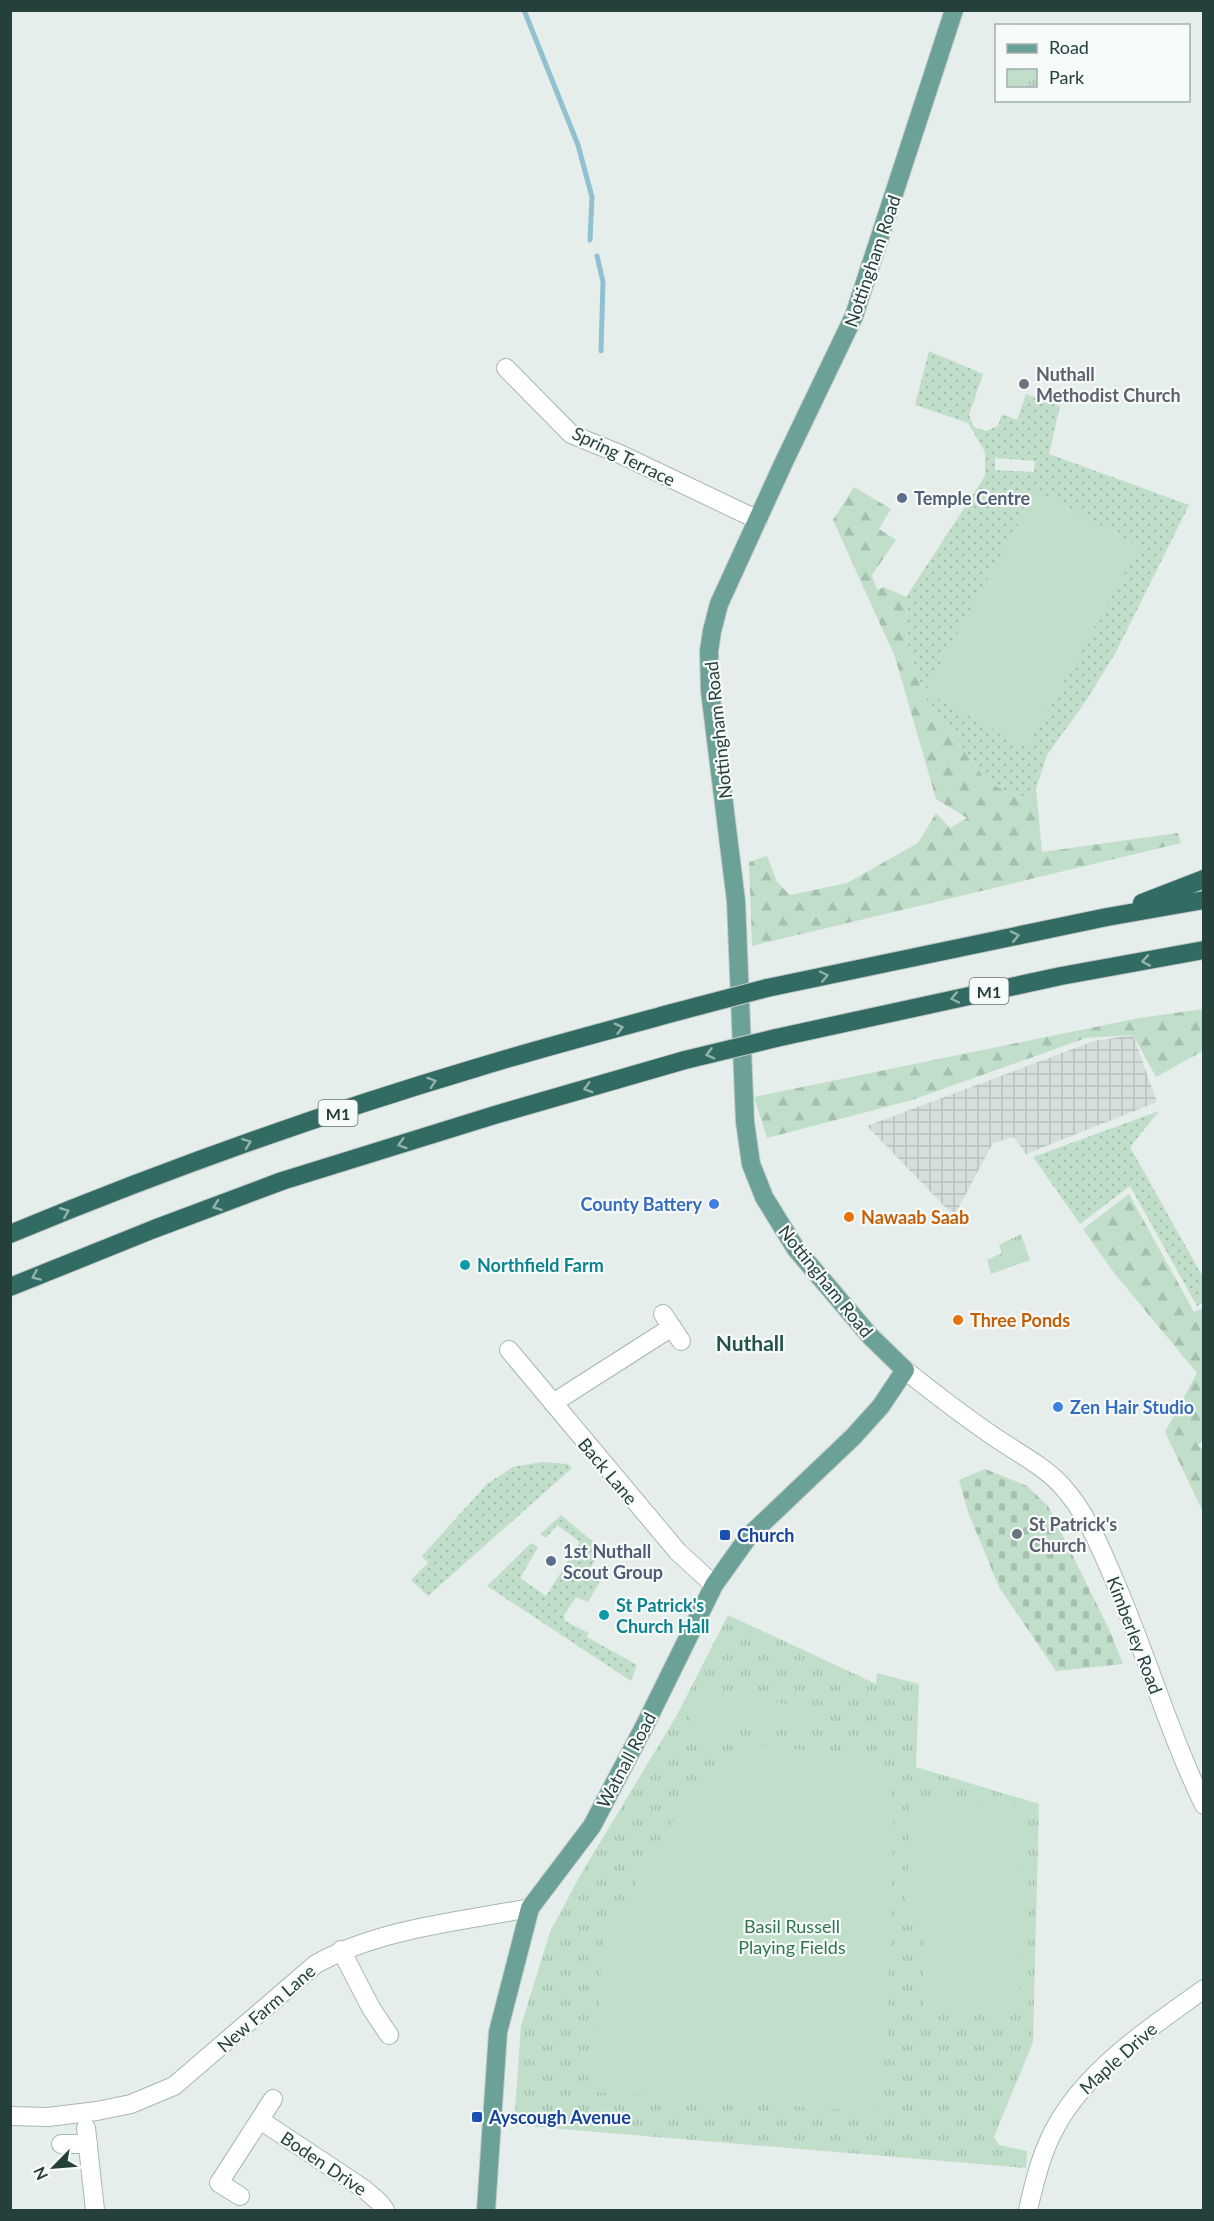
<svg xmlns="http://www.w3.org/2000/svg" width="1214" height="2221" viewBox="0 0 1214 2221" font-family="Lato,sans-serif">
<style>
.industrial{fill:url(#industrial-grid)}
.grass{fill:url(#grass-dots);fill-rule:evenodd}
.forest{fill:url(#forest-firs)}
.cemetery{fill:url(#cemetery-stones)}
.park{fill:url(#park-tufts)}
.pitch{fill:#c0deca}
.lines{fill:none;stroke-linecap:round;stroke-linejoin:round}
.stream{stroke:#90c1d0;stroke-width:5}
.minor-casing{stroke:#a8b6b3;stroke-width:20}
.major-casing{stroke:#c2cac8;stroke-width:20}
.highway-casing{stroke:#c2cac8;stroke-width:20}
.minor{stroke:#fff;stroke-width:18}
.major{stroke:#6ca198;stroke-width:18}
.highway{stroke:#326b64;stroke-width:18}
.highway-bridge-casing{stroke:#c2cac8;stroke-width:20;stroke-linecap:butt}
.highway-bridge{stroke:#326b64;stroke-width:18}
.oneway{stroke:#94b2ae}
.worship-dot{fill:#6b7280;stroke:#f6faf9;stroke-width:2}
.service-dot{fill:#5c6f8a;stroke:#f6faf9;stroke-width:2}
.shop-dot{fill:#3f7fe0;stroke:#f6faf9;stroke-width:2}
.food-dot{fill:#e8710a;stroke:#f6faf9;stroke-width:2}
.culture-dot{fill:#0f9aa8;stroke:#f6faf9;stroke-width:2}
.transit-dot{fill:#1a4fb4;stroke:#f6faf9;stroke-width:2}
.labels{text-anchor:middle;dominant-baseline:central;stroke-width:4.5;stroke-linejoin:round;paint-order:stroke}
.shield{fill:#f6faf9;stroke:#647874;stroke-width:1.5}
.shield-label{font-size:16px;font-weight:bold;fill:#25403b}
.street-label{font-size:18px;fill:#25403b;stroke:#f6faf9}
.worship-label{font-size:18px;font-weight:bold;fill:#5b616d;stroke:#f6faf9;text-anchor:start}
.service-label{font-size:18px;font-weight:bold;fill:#4e5e75;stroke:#f6faf9;text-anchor:start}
.shop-label{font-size:18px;font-weight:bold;fill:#366cbe;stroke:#f6faf9;text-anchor:end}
.food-label{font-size:18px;font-weight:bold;fill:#c56008;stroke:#f6faf9;text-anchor:start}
.culture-label{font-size:18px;font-weight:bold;fill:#0d838f;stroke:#f6faf9;text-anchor:start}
.transit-label{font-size:18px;font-weight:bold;fill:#164399;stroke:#f6faf9;text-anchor:start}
.park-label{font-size:18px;fill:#307550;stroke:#f6faf9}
.quarter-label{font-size:21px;font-weight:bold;fill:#215149;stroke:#f6faf9}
</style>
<defs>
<pattern id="industrial-grid" width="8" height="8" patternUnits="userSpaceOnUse" patternTransform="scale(1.5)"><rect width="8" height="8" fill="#d4deda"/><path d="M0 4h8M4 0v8" fill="none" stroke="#b6c0bc"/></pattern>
<pattern id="grass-dots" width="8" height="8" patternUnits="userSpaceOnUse" patternTransform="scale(1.5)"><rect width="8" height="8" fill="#c0deca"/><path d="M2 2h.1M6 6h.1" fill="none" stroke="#a5c0ae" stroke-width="1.8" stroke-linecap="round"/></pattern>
<pattern id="forest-firs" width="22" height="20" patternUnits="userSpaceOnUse" patternTransform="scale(1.5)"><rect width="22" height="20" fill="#c0deca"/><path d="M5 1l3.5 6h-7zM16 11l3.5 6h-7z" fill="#a5c0ae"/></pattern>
<pattern id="cemetery-stones" width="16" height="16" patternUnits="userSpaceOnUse" patternTransform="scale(1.5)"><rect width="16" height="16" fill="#c0deca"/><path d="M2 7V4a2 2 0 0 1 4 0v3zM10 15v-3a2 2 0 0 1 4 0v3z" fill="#a5c0ae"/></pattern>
<pattern id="park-tufts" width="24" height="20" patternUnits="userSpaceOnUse" patternTransform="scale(1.5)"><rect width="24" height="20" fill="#c0deca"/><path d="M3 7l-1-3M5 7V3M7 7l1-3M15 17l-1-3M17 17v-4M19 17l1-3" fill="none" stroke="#a5c0ae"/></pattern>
</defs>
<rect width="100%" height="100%" fill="#e6eeeb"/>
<path class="industrial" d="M1133,1035l24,67 -131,52 -12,-17 -21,6 -39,73 -87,-90 227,-85z"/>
<g class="grass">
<path d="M929,351l54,23 -14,41 5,12 12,4 12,-5 4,-12 15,6 9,-26 34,12 -11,48 140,51 -72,145 -31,51 -39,54 -11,34 -16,9 -33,-16 -61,-84 -18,-50 -2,-51 79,-121v-24l-17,-29 -53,-18zM995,458l40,3 -1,11 -39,-2z"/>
<path d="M1159,1111l-29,36 73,130v26l-6,3 -67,-120 -50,38 -47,-67z"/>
<path d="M542,1462l26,2 4,4 -144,128 -17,-16 17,-17 -6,-7 65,-72 26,-17z"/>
<path d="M561,1515l41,34 -13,21 12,10 -13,22 -12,-5 -12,18 1,6 24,12 -2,4 50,28 -6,16 -144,-95 44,-43 7,4 -18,31 26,18 34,-54 -23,-17 -11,13 -6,-4z"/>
</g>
<g class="forest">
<path d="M854,487l37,22 -12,20 17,11 -24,35 5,15 7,-3 22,10 2,51 18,50 61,84 33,16 16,-9 6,63 136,-19 3,10 -429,103 -3,-84 18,-6 10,26 13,13 57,-12 71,-40 18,-30 14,15 17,-10 -31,-19 -41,-142 -62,-137z"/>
<path d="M1203,1009v42l-47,26 -23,-42 -47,3 -174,62 -145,38 -13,-41 385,-79z"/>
<path d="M1129,1194l65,118 9,-4 1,132 -6,5 5,5v62l-38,-80 32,-59 -82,-99 -32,-45z"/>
</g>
<path class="cemetery" d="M985,1469l42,17 21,20 61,123 14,35 -67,7 -57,-84 -31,-75 -9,-32z"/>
<g class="park">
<path d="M1021,1234l9,26 -39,14 -4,-14 15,-7 -3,-8z"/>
<path d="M728,1615l148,69 1,-11 42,11 -3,83 123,37 -6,238 -39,95 5,8 28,6 -1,17 -512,-43 7,-99 29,-94 31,-58 96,-159z"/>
</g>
<g class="pitch">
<path d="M1037,490l102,57 -112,201 -102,-57z"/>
<path d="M704,1688l103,20 -2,19c-45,-6 -59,-11 -94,22l-26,-38z"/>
<path d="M756,1744l106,13 24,16 8,30 -7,246h-7l-4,63 -283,-20 11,-170 21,1 -2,-13 27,-57 59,-81z"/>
<path d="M910,1803l113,3 -3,62 5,1 -1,50 -118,-3z"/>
<path d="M925,1920l96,3 -2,91 -96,-2z"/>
</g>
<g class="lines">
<g class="stream">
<path d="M524,10l54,135 14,52 -2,43"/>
<path d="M597,256l6,26 -2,69"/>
</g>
<g class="minor-casing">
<g id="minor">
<path d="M506,368l65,66 51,21 136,65"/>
<path d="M663,1314l18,27"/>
<path d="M509,1350l169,202 36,33"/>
<path d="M905,1370c30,24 60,47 91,68 22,15 48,28 66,48 23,25 38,60 51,91 33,75 55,154 91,228"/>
<path d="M553,1403l119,-76"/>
<path d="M341,1950l30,58 18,27"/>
<path d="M10,2116l38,1 49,-6 34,-7 43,-18 142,-122c65,-36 142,-42 214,-56"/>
<path d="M260,2120l104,69 15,13 6,8"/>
<path d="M86,2128l9,82"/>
<path d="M61,2144h27"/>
<path d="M240,2196l-21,-13 54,-84"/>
<path d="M1028,2210c5,-22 10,-44 19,-65 28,-69 99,-114 157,-156"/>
</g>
</g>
<g class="major-casing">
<path id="major" d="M486,2210l12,-178 32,-124 62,-82 53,-101 69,-140 35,-49 104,-99 28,-31 24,-36 -35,-34 -74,-87 -32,-52 -13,-33 -6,-42 -9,-221 -26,-210 -1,-40 3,-20 7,-27 64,-140 71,-148 100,-306"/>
</g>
<g class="highway-casing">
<g id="highway">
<path d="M1142,903l62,-24"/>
<path d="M767,988l340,-71 97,-17"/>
<path d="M776,1038l285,-62 143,-26"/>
<path d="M10,1234c152,-63 308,-119 466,-166 65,-20 131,-37 196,-55"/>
<path d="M10,1287l144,-58 128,-48 216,-67 187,-54"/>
</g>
</g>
<use href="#minor" class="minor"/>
<use href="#major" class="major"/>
<use href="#highway" class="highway"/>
<g class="highway-bridge-casing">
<g id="highway-bridge">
<path d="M672,1013l95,-25"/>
<path d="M685,1060l91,-22"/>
</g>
</g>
<use href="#highway-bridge" class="highway-bridge"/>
</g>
<defs><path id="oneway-chevron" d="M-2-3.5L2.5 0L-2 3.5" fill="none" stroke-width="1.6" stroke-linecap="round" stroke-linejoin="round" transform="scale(1.5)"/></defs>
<g class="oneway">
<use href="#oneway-chevron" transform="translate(1015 936) rotate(-12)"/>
<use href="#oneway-chevron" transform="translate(1146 961) rotate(170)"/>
<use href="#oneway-chevron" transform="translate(824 976) rotate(-12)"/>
<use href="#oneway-chevron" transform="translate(955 998) rotate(168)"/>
<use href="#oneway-chevron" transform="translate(619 1028) rotate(-15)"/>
<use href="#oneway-chevron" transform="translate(710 1054) rotate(166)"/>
<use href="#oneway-chevron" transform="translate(432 1082) rotate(-18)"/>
<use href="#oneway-chevron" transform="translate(588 1088) rotate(164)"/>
<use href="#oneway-chevron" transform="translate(247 1143) rotate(-20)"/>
<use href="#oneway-chevron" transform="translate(402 1144) rotate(163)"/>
<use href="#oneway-chevron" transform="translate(217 1206) rotate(160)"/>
<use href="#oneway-chevron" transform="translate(65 1212) rotate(-22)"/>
<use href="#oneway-chevron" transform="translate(36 1276) rotate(157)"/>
</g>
<g class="worship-dot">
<circle cx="1024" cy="384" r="6"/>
<circle cx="1017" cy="1534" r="6"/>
</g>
<g class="service-dot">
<circle cx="902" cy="498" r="6"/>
<circle cx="551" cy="1561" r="6"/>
</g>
<g class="shop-dot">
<circle cx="714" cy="1204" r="6"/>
<circle cx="1058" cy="1407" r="6"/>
</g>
<g class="food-dot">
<circle cx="849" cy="1217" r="6"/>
<circle cx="958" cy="1320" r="6"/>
</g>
<g class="culture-dot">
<circle cx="465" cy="1265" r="6"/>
<circle cx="604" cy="1615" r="6"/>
</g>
<g class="transit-dot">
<rect x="719" y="1529" width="12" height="12" rx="3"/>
<rect x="471" y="2111" width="12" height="12" rx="3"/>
</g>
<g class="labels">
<g class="shield">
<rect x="969.5" y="978" width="39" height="26" rx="4.5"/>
<rect x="318.5" y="1100" width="39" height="26" rx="4.5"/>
</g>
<g class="shield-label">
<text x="989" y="991">M1</text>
<text x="338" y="1113">M1</text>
</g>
<g class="street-label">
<text transform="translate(872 261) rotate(-71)">Nottingham Road</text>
<text transform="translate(624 456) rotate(26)">Spring Terrace</text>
<text transform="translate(718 730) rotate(-96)">Nottingham Road</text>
<text transform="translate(826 1281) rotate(51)">Nottingham Road</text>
<text transform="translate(608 1471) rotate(50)">Back Lane</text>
<text transform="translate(1135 1635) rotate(69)">Kimberley Road</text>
<text transform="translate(626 1760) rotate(-62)">Watnall Road</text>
<text transform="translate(266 2008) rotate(-41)">New Farm Lane</text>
<text transform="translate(1118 2058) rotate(-42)">Maple Drive</text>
<text transform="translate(324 2163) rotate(34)">Boden Drive</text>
</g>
<g class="worship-label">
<text x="1036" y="374">Nuthall<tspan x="1036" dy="21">Methodist Church</tspan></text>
<text x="1029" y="1524">St Patrick's<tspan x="1029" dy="21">Church</tspan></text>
</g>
<g class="service-label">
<text x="914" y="498">Temple Centre</text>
<text x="563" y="1551">1st Nuthall<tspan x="563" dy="21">Scout Group</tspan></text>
</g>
<g class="shop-label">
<text x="702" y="1204">County Battery</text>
<text x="1070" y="1407" text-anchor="start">Zen Hair Studio</text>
</g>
<g class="food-label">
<text x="861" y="1217">Nawaab Saab</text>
<text x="970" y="1320">Three Ponds</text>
</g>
<g class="culture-label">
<text x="477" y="1265">Northfield Farm</text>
<text x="616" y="1605">St Patrick's<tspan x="616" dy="21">Church Hall</tspan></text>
</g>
<g class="transit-label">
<text x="737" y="1535">Church</text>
<text x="489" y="2117">Ayscough Avenue</text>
</g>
<g class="park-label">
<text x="792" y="1926">Basil Russell<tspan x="792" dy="21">Playing Fields</tspan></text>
</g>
<g class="quarter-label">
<text x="750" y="1342">Nuthall</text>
</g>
</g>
<rect width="1214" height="2221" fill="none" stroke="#25403b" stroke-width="24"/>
<rect x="995" y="24" width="195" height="78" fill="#f6faf9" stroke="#a2b0ad" stroke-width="1.5"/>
<rect x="1007" y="44" width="30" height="9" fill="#6ca198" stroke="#a2b0ad" stroke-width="1.5"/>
<text x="1049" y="54" font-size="18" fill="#25403b">Road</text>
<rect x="1007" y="69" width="30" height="18" fill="url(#park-tufts)" stroke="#a2b0ad" stroke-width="1.5"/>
<text x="1049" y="84" font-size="18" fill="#25403b">Park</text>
<g transform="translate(54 2167) rotate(245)" stroke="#f6faf9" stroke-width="4.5" paint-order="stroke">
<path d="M0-4.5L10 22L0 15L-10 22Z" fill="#25403b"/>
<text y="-9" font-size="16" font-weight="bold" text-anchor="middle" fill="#25403b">N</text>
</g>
</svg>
